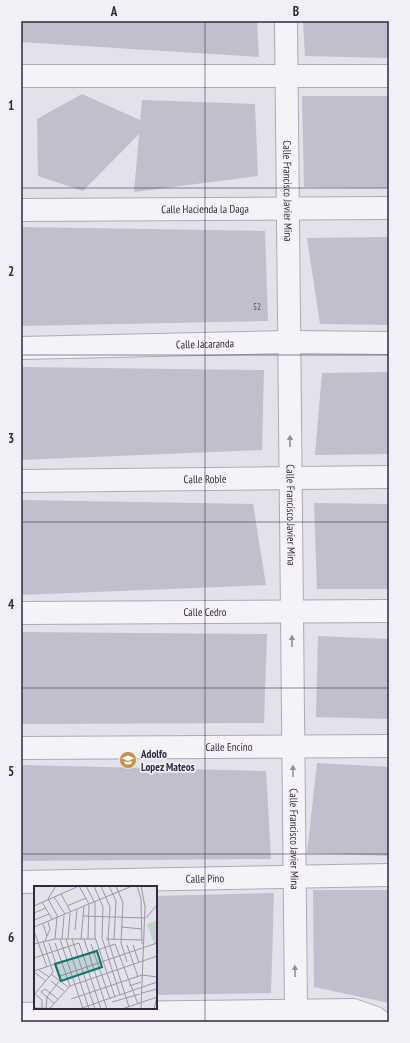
<svg xmlns="http://www.w3.org/2000/svg" width="410" height="1043" viewBox="0 0 410 1043" font-family="'PT Sans Narrow',sans-serif">
<style>
.building{fill:#c2becc}
.lines{fill:none;stroke-linecap:round;stroke-linejoin:round}
.street-casing{stroke:#aeaab7;stroke-width:24}
.street{stroke:#f5f3f8;stroke-width:22}
.oneway{fill:#938e9c}
.grid{fill:none;stroke:#312941;stroke-width:1;stroke-opacity:0.55}
.labels{text-anchor:middle;dominant-baseline:central;stroke-width:3.5;stroke-linejoin:round;paint-order:stroke}
.number-label{font-size:9px;fill:#554e64}
.street-label{font-size:11px;fill:#312941;stroke:#f2f0f7}
.poi-label{font-size:11px;font-weight:bold;fill:#312941;stroke:#f2f0f7;text-anchor:start}
.inset-road{fill:none;stroke:#9c97a6;stroke-width:1}
.view{fill:#0f766e;fill-opacity:0.15;stroke:#0f766e;stroke-width:2}
.inset-edge{fill:none;stroke:#312941;stroke-width:2}
.neatline{fill:none;stroke:#312941;stroke-width:1.5}
.grid-label{font-size:13px;text-anchor:middle;font-weight:bold;fill:#312941}
</style>
<rect width="100%" height="100%" fill="#e3e1e9"/>
<g class="building">
<path d="M21,21h236l2,36 -238,-15z"/>
<path d="M303,21h86v37l-84,-2z"/>
<path d="M82,94l58,26 2,-20 113,4 3,72 -124,16 5,-58 -56,57 -45,-15 -1,-57z"/>
<path d="M302,96h87v92l-85,-1z"/>
<path d="M21,227l244,4 3,90 -247,5z"/>
<path d="M389,237v88l-69,-1 -13,-86z"/>
<path d="M21,367l243,3 -2,80 -241,10z"/>
<path d="M389,372v82l-74,1 7,-82z"/>
<path d="M21,500l232,4 13,81 -245,10z"/>
<path d="M314,503l75,1v85h-72z"/>
<path d="M21,632l246,2 -3,89 -243,1z"/>
<path d="M318,636l71,3v80l-73,-2z"/>
<path d="M317,763l72,4v89l-82,-3z"/>
<path d="M21,765l245,6 5,88 -250,2z"/>
<path d="M313,890h76v113l-75,-16z"/>
<path d="M274,893l-3,100 -115,2v-99z"/>
</g>
<g class="lines">
<g class="street-casing">
<g id="street">
<path id="s1" d="M286,21l10,989"/>
<path d="M21,76h368"/>
<path id="s2" d="M21,210l368,-2"/>
<path id="s3" d="M21,348l268,-6 100,1"/>
<path id="s4" d="M21,481l368,-4"/>
<path id="s5" d="M21,613l368,-2"/>
<path id="s6" d="M21,748l368,-2"/>
<path id="s7" d="M21,882l368,-7"/>
<path d="M21,1014l332,-4 23,8 5,4"/>
</g>
</g>
<use href="#street" class="street"/>
</g>
<defs><path id="oneway-solid" d="M-6-.8H1V-3.2L6.5 0L1 3.2V.8H-6Z"/></defs>
<g class="oneway">
<use href="#oneway-solid" transform="translate(290 441) rotate(-90)"/>
<use href="#oneway-solid" transform="translate(292 641) rotate(-91)"/>
<use href="#oneway-solid" transform="translate(293 771) rotate(-90)"/>
<use href="#oneway-solid" transform="translate(295 971) rotate(-91)"/>
</g>
<path class="grid" d="M205,21v1001M21,188h368M21,355h368M21,522h368M21,688h368M21,854h368"/>
<defs>
<g id="school-disc" transform="scale(0.9)"><circle r="9.5" fill="#cc9048" stroke="#f2f0f7"/><path d="M0-5L7-2L0 1L-7-2ZM-4 1L0 2.5L4 1V4Q0 6-4 4Z" fill="#fff"/></g>
</defs>
<g fill-rule="evenodd">
<use href="#school-disc" x="128" y="760"/>
</g>
<g class="labels">
<g class="number-label">
<text x="257" y="306">52</text>
</g>
<g class="street-label">
<text stroke="none"><textPath href="#s1" startOffset="170">Calle Francisco Javier Mina</textPath></text>
<text stroke="none"><textPath href="#s2" startOffset="184">Calle Hacienda la Daga</textPath></text>
<text stroke="none"><textPath href="#s3" startOffset="184">Calle Jacaranda</textPath></text>
<text stroke="none"><textPath href="#s4" startOffset="184">Calle Roble</textPath></text>
<text stroke="none"><textPath href="#s1" startOffset="494">Calle Francisco Javier Mina</textPath></text>
<text stroke="none"><textPath href="#s5" startOffset="184">Calle Cedro</textPath></text>
<text stroke="none"><textPath href="#s6" startOffset="208">Calle Encino</textPath></text>
<text stroke="none"><textPath href="#s1" startOffset="818">Calle Francisco Javier Mina</textPath></text>
<text stroke="none"><textPath href="#s7" startOffset="184">Calle Pino</textPath></text>
</g>
<g class="poi-label">
<text x="141" y="754">Adolfo<tspan x="141" dy="13">Lopez Mateos</tspan></text>
</g>
</g>
<g transform="translate(34 886)">
<rect width="123" height="123" fill="#e3e1e9"/>
<path d="M123,35v22l-3,1 -7,-20z" fill="#c2d3c9"/>
<path class="inset-road" d="M45,0l10,18M52,0l9,17v34l20,60M60,0l9,21 -1,31 18,57M67,0l9,21 -2,33 21,67M75,0l7,15 -2,39M82,0l7,17 -2,40 6,19M103,0l4,13 1,45M27,8l10,18M20,11l11,17M14,13l10,18M14,13l8,-13M8,16l10,17M0,20l45,-20M33,20l19,-8M0,27l12,-5M49,30l62,2M112,32l11,-13M0,34l15,-6M9,38l4,12M0,41l98,-41M87,41l21,2M41,44l2,-20M0,45l13,36M21,53l2,-22M26,53l23,70M28,53l2,-23M32,53l23,70M34,53l2,-26M38,53l23,70M47,53l3,-33M50,53l23,70M54,53l1,-34M72,53l36,1M11,55l5,-12 -2,-7M21,57l15,43M0,58l21,-5h41M57,58l19,55M93,59l11,32M99,59l6,18M0,72l45,-15 22,66M5,84l10,7M0,85l81,-27 23,60M0,86l12,9M17,88l17,13M26,90l97,-33M17,95l13,10M95,100l12,-4M108,107l15,-4M1,108l7,6v8M0,109l19,-23 -10,-31M37,113l71,-24 15,2M78,116l28,-8M20,117l-13,-11 4,-3 13,10M0,122l42,1M16,122l20,-22 87,-30M12,123l1,-12 14,-18 -12,-36M45,123l78,-27M88,123l35,-12M107,123l4,-102 -4,-21M120,123l3,-12"/>
<path class="view" d="M63,65l5,16 -41,14 -6,-17z"/>
<rect width="123" height="123" class="inset-edge"/>
</g>
<rect width="410" height="1043" fill="none" stroke="#f2f0f7" stroke-width="44"/>
<rect x="22" y="22" width="366" height="999" class="neatline"/>
<g class="grid-label">
<text x="114" y="16">A</text>
<text x="296" y="16">B</text>
<text x="11" y="110">1</text>
<text x="11" y="276">2</text>
<text x="11" y="443">3</text>
<text x="11" y="609">4</text>
<text x="11" y="776">5</text>
<text x="11" y="942">6</text>
</g>
</svg>
